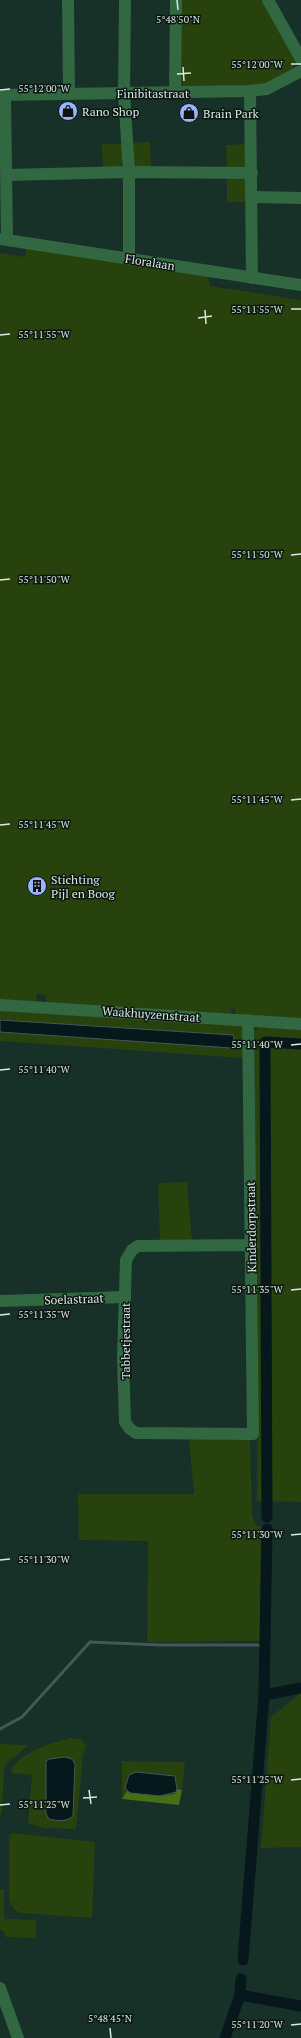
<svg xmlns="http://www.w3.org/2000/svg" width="301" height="2038" viewBox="0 0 301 2038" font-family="'PT Serif',serif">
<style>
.green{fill:#28420d}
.forest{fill:#446f14}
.water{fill:#06181b;stroke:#465757}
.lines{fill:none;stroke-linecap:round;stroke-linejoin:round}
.stream{stroke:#465757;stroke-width:3}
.canal{stroke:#06181b;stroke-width:11}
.minor{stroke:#316741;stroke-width:12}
.ticks{fill:none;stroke:#dae9e3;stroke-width:1.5}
.labels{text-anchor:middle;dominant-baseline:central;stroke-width:3;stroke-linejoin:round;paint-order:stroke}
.street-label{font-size:12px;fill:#dae9e3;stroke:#0b1511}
.poi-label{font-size:12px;fill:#dae9e3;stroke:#0b1511;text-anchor:start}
.ticks-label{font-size:10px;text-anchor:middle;fill:#dae9e3;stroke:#0b1511;stroke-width:3;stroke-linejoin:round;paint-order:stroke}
</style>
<rect width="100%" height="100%" fill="#173028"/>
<g class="green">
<path d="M178,0h85l33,61 -3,9 -30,15 -82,4z"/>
<path d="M150,142l1,27 -18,-1 -3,-25z"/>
<path d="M102,144h22v17l-6,7h-15z"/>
<path d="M248,144l-3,26h-18l-1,-25z"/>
<path d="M227,177h18l5,25h-23z"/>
<path d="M26,247l182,29 2,10 91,14v720l-65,-4 -1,-8 -4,-1 1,7 -186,-9v-10l-9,-1 -1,8 -36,-1v-748l25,4z"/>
<path d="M0,1009l239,16 3,2 1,31 -243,-17v-9l231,16 3,-10 -1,-3 -233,-15z"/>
<path d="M259,1027l42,2v473l-44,-1 1,-166 -4,-303z"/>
<path d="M187,1182l5,58h-32l-2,-57z"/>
<path d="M189,1439h61l2,76 4,10 5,2 -1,114 -113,1 1,-101 -69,-1 -1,-46h116z"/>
<path d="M299,1694h2v153l-40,1 10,-131z"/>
<path d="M71,1738l11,2 4,6 -3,9 -7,74 -31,-1 -17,-4 4,-49 -21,-2c2,-18 44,-32 60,-35z"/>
<path d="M0,1744l29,1 -23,19 -2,6 -2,41 -2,5z"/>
<path d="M122,1761l63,1 -3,28 -5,-1 -1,-11 -4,-3 -36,-3 -7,3 -4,13 2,3 -5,8z"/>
<path d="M12,1833l83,9 -3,76 -71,-5 -6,-3 -6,-9v-65z"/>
<path d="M0,1889h4v30l32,1v18l-31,-1v-5l-5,-3z"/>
</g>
<path class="forest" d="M177,1789l5,1 -3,15 -57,-6 5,-8 3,2 30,3 14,-2z"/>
<g class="water">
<path d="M0,1020l233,15 1,3 -3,10 -231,-16z"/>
<path d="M65,1757l7,2 3,5 -2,52c-6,6 -16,5 -24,3l-3,-5v-53l3,-2z"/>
<path d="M136,1772l39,4 2,13 -1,3 -16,4 -30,-3 -5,-5 4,-13z"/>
</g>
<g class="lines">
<path class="stream" d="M0,1729l22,-12 68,-75 71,3h104"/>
<g class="canal">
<path d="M267,1517l-2,-475 36,2"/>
<path d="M264,1695l37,-7"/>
<path d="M243,1960l21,-265 3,-166"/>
<path d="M240,1995l1,-16"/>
<path d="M225,2038l15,-43 61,11"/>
</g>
<g class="minor">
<path d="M68,0l1,93"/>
<path d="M125,0l-1,93 5,79v87"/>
<path d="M268,0l33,59"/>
<path d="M250,91l2,187"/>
<path d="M175,93l1,-93"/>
<path d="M0,95l250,-4 17,-2 34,-18"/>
<path d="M5,95l2,144"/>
<path d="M7,175l122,-3 123,1"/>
<path d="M253,197l48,1"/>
<path d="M0,239l301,46"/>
<path d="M0,1005l301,19"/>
<path d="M248,1020l5,414 -117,-1 -6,-4 -5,-7 -2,-63 3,-99 6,-10 6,-4 114,-1"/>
<path d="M0,1301l125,-4"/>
<path d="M0,1988l18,50"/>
</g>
</g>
<path class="ticks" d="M177,0l1,10M291,64h10M183,67l1,14M177,74l14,-1M0,90l10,-1M291,309h10M205,310l1,14M198,318l14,-2M0,335l10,-1M291,555l10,-1M0,580l10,-1M291,800l10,-1M0,825l10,-1M291,1045l10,-1M0,1070l10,-1M291,1290l10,-1M0,1315l10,-1M291,1535l10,-1M0,1560l10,-1M291,1780l10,-1M89,1790l2,14M83,1798l14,-1M0,1805l10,-1M291,2025l10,-1M110,2028l1,10"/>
<defs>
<g id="shop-disc" transform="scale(1)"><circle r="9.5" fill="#99b5fd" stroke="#0b1511"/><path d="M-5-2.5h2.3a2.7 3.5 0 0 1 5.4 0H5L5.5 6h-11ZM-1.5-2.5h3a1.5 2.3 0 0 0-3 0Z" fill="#111"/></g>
<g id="building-disc" transform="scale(1)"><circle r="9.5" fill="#99b5fd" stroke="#0b1511"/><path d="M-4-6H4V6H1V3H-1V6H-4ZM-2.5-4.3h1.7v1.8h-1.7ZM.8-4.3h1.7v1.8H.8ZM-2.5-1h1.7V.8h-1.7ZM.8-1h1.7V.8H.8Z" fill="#111"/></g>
</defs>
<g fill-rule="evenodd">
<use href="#shop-disc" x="68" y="111"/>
<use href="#shop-disc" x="189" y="113"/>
<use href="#building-disc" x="37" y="886"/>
</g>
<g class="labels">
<g class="street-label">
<text x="153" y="93">Finibitastraat</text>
<text transform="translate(150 262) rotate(9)">Floralaan</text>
<text transform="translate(151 1014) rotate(4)">Waakhuyzenstraat</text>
<text transform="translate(251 1227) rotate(-91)">Kinderdorpstraat</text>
<text transform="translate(74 1299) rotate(-2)">Soelastraat</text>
<text transform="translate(125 1341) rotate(-90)">Tabbetjestraat</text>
</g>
<g class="poi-label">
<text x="82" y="111">Rano Shop</text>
<text x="203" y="113">Brain Park</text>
<text x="51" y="879">Stichting<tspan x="51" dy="14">Pijl en Boog</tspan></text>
</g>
</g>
<g class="ticks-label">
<text x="178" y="23">5°48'50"N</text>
<text x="257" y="68">55°12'00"W</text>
<text x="44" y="92">55°12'00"W</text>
<text x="257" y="313">55°11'55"W</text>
<text x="44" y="338">55°11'55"W</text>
<text x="257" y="558">55°11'50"W</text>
<text x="44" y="583">55°11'50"W</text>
<text x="257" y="803">55°11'45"W</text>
<text x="44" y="828">55°11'45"W</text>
<text x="257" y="1048">55°11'40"W</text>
<text x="44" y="1073">55°11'40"W</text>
<text x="257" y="1293">55°11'35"W</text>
<text x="44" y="1318">55°11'35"W</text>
<text x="257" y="1538">55°11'30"W</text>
<text x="44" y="1563">55°11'30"W</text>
<text x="257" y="1783">55°11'25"W</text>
<text x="44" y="1808">55°11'25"W</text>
<text x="110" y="2022">5°48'45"N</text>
<text x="257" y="2028">55°11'20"W</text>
</g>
</svg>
